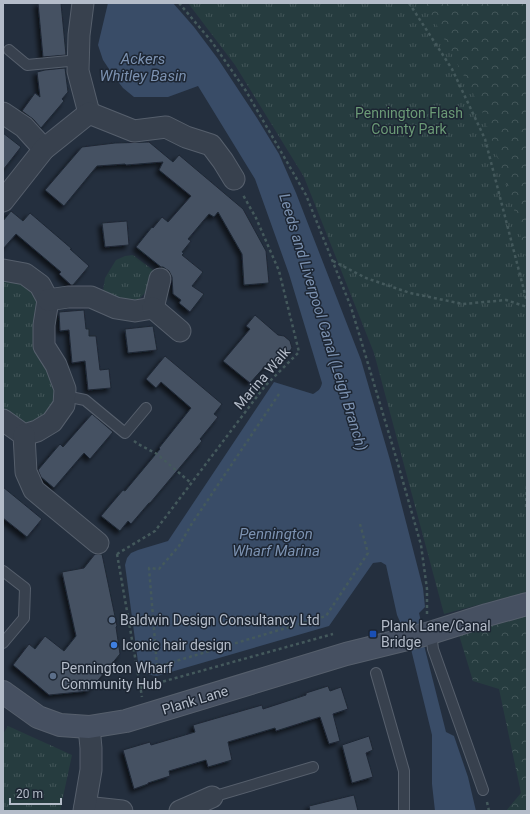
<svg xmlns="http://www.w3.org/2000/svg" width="530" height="814" viewBox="0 0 530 814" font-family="Roboto,sans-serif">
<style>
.grass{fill:url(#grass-tufts)}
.forest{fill:url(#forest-crowns)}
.water{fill:#394c67}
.building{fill:#455162;stroke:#1f2835;filter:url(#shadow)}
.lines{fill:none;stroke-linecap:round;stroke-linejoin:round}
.lane-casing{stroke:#565f6c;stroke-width:12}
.street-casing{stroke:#565f6c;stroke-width:23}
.secondary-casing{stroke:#565f6c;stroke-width:24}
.path{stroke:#44595c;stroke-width:2.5;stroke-dasharray:3 3;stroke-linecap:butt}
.lane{stroke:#38414e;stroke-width:10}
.street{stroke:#38414e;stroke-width:21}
.secondary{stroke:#465061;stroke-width:22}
.service-dot{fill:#5c6f8a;stroke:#1d2633;stroke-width:1.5}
.transit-dot{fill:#1a4fb4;stroke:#1d2633;stroke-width:1.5}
.shop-dot{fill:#3f7fe0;stroke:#1d2633;stroke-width:1.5}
.labels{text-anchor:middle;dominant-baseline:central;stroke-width:3;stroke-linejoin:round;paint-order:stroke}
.park-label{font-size:14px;fill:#6b9a76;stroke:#1d2633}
.street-label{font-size:14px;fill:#b4bcc9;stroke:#1d2633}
.poi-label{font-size:14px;fill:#b4bcc9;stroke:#1d2633;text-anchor:start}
.water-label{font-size:15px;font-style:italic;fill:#7c92b1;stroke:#1d2633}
</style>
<defs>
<pattern id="grass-tufts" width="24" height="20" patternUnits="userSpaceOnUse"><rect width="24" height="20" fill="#263c3f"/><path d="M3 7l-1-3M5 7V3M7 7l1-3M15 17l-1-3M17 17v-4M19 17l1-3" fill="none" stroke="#435659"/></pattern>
<pattern id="forest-crowns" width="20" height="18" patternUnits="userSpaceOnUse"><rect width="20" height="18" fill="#263c3f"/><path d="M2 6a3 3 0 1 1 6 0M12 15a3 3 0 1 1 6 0" fill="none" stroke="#435659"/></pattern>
<filter id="shadow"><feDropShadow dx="-3.5" dy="3.5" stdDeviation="2" flood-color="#0009"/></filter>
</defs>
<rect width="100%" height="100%" fill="#242f3e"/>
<g class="grass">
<path d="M188,3h339v589l-83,22 -70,-261 -70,-176 -69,-112z"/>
<path d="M133,255l20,15 -6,21 -13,13 -29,-9 -2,-4 2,-13 11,-18 9,-4z"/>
<path d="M3,278l22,5 12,14 21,96 -10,23 -19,7h-5l-19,-13 -2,-3z"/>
<path d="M8,726l64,29 -12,56h-57v-77z"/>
</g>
<g class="forest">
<path d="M425,3h102v258l-16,-63 -30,-90z"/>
<path d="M527,616v195h-21l15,-18 -22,-104 -26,-8 -14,-46z"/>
</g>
<path class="water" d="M108,3h65l21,24 24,32 39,59 22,36 17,39 65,167 29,100 33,128 2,19 -6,6 7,30 -2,2 22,87 8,4 14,41 8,34h-41l-3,-27v-49l-22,-90 -13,-30 -11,-50 -5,-3 -8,1 -44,63 -172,50c-11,-1 -15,-4 -19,-14l-13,-97 2,-7 4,-5 7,-3 30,-9 106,-159 39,12c5,-3 8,-5 9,-11l-33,-109 -34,-95 -57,-93 -30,11h-34l-11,-9 -10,-13 -10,-15 -5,-15z"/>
<g class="building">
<path d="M38,3h23l5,52 -23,2z"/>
<path d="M65,68l3,24 -6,7 2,2 -23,27 -8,-9 -11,-8 13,-18 5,4 -3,-25 8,-2z"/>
<path d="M3,133l18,14 -18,23z"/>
<path d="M149,142l24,20 6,-7 64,54 23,42 3,32 -25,2 -2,-31 -24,-42 -4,5 -5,-3 -21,25 3,2 -9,11 2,1 -2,2 21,17 -11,14 12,8 -14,18 -11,-9 2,-3 -8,-6 -1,-17 -3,-6 -6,-4h-2l-25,-20 16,-20 1,1 9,-11 6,5 23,-26 -32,-26 4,-8 -37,3 -1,-1 -28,2 -33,40 -19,-16 37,-43 33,-4z"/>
<path d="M11,211l12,10 7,-8 42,36h-2l19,17 -16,19h-2l-12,-11 2,-2 -45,-38 -13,15v-28z"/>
<path d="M127,221l2,24 -24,2 -3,-24z"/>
<path d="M84,310l2,19h3v7h7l4,34 9,-1 2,19 -23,2 -3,-29 -13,2 -3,-33 -9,1 -1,-19z"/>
<path d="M255,315l23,20 6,1 6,5 2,7 -4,6 -7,1 -10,12 -4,-3 -17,19 -27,-22 27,-32 -4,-3z"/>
<path d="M153,326l4,24 -29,3 -3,-24z"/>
<path d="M165,356l57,48 -8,10 4,3 -18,22 2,2 -52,62h-1l-18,21 -3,-3 -8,10 -19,-15 22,-26 2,1 35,-42 -1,-1 32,-40 -30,-26 -5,6 -10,-9z"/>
<path d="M92,414l21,18 -23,27 -6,-6 -30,35 -13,-11 -3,-7 22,-26 3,3z"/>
<path d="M3,487l39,32 -15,18 -24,-19z"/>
<path d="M95,554h7l15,72 -1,1 4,27 -31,37 -40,4 -36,-30 16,-21 6,5 10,-13 19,15 12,-15 -14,-64 22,-4z"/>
<path d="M328,686l2,5 11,-4 7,22 -15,5 7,27 -11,3 -9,-27 -44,14 -1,-3 -47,14 4,18 -24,7 -2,-7 -37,11 1,5 -22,7v1l-14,5 -11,-39 27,-8 1,3 44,-13 -2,-7 69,-20 1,4 43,-14v-2z"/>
<path d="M369,736l4,14 -7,3 7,24 -21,6 -10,-38z"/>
<path d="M354,795l4,16h-48l-1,-5z"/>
</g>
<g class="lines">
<g class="lane-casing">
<g id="lane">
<path d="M9,50l18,15 52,-5"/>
<path d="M65,396l20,4 40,33 21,-25"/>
<path d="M3,571l22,17 -1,30 -21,25"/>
<path d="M431,633l2,16 50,141"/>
<path d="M376,673l28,98v40"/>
<path d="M212,797l101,-30"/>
</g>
</g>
<g class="street-casing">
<g id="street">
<path d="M83,3l-4,32 -1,36 11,42"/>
<path d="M3,113l21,14 20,22"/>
<path d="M3,201l41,-52 45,-36 45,18 32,-4 20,10 25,8 12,16 11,18"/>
<path d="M3,270l22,4 15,11 8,15 -4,25v21l12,19 9,24 -1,16 -12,17 -15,9 -13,4 -21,-15"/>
<path d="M48,300l20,-3h23l25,11 19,3 18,-3 7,-29"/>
<path d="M153,308l27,23"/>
<path d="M24,435l2,37 8,18 64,53"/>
<path d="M85,807l37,4"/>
<path d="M84,811l7,-41v-22l-2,-21"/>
<path d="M180,811l32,-14"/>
</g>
</g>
<g class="secondary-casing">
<path id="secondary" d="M3,692l35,25 22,8 29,2 37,-6 220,-67 81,-20 60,-19 40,-11"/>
</g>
<g class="path">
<path d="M179,3l33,39 34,49 60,104 45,112 47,157 23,81 6,44v25"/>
<path d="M409,3l43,66 33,70 42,163"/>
<path d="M333,261l33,17 44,15 53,11 43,-4 21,7"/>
<path d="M134,441l4,3 19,10 34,29"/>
<path d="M527,486l-1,21 1,1"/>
<path d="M117,554l38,-23 110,-145 34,-34 -20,-81 -23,-53 -13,-23"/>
<path d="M117,554l25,143"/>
<path d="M157,666l-8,-98 10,1 20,-23 12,-21 88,-131"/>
<path d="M143,671l183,-55 42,-63 -8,-29"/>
<path d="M140,688l193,-54"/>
<path d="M487,802l2,9"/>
</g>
<use href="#lane" class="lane"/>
<use href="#street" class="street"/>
<use href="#secondary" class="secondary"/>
</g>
<g class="service-dot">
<circle cx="112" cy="620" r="4"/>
<circle cx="53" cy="676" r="4"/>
</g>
<rect class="transit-dot" x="369" y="630" width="8" height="8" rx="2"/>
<circle class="shop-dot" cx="114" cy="645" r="4"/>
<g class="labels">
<g class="park-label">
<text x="409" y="113">Pennington Flash<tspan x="409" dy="16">County Park</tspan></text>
</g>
<g class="street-label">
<text transform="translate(262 378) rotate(-49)">Marina Walk</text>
<text transform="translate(195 700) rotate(-17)">Plank Lane</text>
</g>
<g class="poi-label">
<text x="120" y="620">Baldwin Design Consultancy Ltd</text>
<text x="381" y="626">Plank Lane/Canal<tspan x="381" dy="16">Bridge</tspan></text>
<text x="122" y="645">Iconic hair design</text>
<text x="61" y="668">Pennington Wharf<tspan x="61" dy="16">Community Hub</tspan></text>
</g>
<g class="water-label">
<text x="143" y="59">Ackers<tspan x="143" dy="17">Whitley Basin</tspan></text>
<text transform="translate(323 322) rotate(73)">Leeds and Liverpool Canal (Leigh Branch)</text>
<text x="276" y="534">Pennington<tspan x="276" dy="17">Wharf Marina</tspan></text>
</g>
</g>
<rect width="530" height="814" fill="none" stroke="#b4bcc9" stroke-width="8"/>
<path d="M10 798v6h51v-6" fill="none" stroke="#b4bcc9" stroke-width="2"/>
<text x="16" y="798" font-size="12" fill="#b4bcc9" stroke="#1d2633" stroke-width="3" paint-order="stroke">20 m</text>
</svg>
